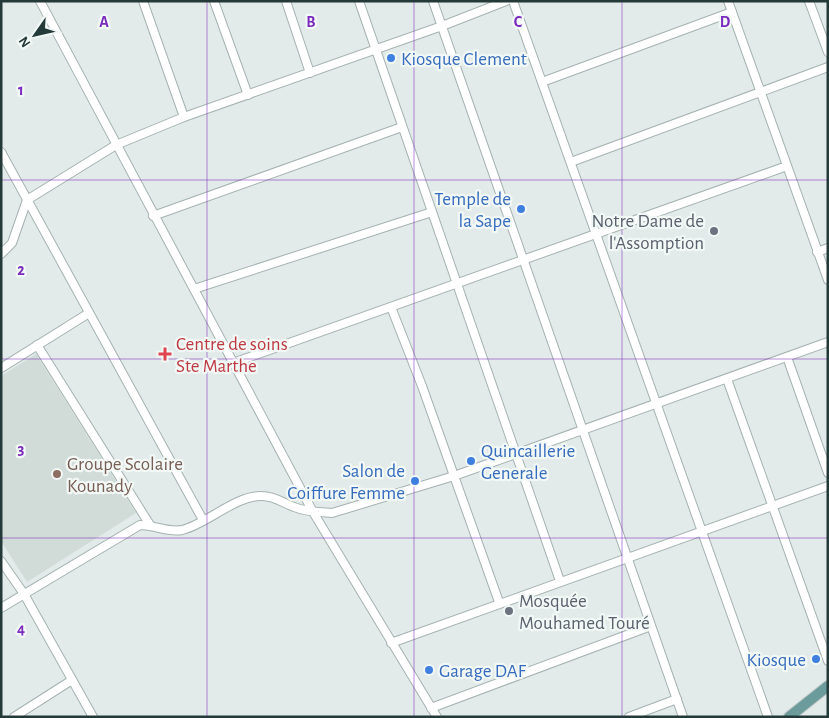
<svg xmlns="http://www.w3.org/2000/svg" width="829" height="718" viewBox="0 0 829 718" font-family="'Alegreya Sans',sans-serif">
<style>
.built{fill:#d1dbd8}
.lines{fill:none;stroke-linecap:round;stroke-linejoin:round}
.minor-casing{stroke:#a5b2b1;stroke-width:10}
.major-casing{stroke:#c2c8c8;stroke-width:12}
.minor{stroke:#fff;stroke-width:8}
.major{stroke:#6b9c9b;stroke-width:10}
.grid{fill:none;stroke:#7b2cbf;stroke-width:1;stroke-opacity:0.55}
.shop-dot{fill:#3f7fe0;stroke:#f2f8f6;stroke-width:2}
.worship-dot{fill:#6b7280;stroke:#f2f8f6;stroke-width:2}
.health-dot{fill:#e0444e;stroke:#f2f8f6;stroke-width:2}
.education-dot{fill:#8d6e63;stroke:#f2f8f6;stroke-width:2}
.labels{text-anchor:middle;stroke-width:4.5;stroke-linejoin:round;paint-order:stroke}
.shop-label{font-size:19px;fill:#366cbe;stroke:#f2f8f6;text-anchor:start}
.worship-label{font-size:19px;fill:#5b616d;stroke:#f2f8f6;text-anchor:end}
.health-label{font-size:19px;fill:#be3a42;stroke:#f2f8f6;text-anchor:start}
.education-label{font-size:19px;fill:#785e54;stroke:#f2f8f6;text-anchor:start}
.grid-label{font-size:16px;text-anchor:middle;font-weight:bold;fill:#7b2cbf;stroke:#f2f8f6;stroke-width:4.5;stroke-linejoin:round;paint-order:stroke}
</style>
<rect width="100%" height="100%" fill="#e2ebe9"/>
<path class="built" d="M36 354 136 513 27 582 1 541V376Z"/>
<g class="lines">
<defs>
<g id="minor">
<path d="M40 1 313 512 437 717"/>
<path d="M143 1 184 117"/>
<path d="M214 1 248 95"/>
<path d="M286 1 310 73"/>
<path d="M359 1 560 581"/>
<path d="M433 1 683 717"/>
<path d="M513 1 768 717"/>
<path d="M728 1 828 280"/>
<path d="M809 1 828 52"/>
<path d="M542 82 732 12"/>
<path d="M1 152 203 520"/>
<path d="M571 162 828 67"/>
<path d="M153 216 402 127"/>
<path d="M817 252 828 248"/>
<path d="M1 254 12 243 27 200 116 145 184 117 442 26 506 1"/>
<path d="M194 289 432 212"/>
<path d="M391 307 422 386 499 602"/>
<path d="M37 345 150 525"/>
<path d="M787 357 828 473"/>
<path d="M233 363 787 166"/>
<path d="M1 368 89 313"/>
<path d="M727 379 828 661"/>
<path d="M1 561 24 594 93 717"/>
<path d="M1 608 140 525C155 525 168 533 182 530 207 524 236 495 262 496 275 496 283 503 294 507 306 512 319 512 332 513L454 476 828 342"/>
<path d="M391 643 828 486"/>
<path d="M431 708 651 626"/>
<path d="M14 717 72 680"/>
<path d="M629 717 677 699"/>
</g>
<path id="major" d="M789 717 828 686"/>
</defs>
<use href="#minor" class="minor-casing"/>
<use href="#major" class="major-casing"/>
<use href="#minor" class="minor"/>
<use href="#major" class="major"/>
</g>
<path class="grid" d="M207 1V717M414 1V717M622 1V717M1 180H828M1 359H828M1 538H828"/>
<g class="shop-dot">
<circle cx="391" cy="58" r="5"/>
<circle cx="521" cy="209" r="5"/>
<circle cx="471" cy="461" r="5"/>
<circle cx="415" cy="481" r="5"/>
<circle cx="816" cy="659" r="5"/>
<circle cx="429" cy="670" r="5"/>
</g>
<g class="worship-dot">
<circle cx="714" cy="231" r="5"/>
<circle cx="509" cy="611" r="5"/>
</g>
<path class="health-dot" d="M162.5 346.5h5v5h5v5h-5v5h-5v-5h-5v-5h5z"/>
<circle class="education-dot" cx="57" cy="474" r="5"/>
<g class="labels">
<g class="shop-label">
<text x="401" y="65">Kiosque Clement</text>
<text x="511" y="205" text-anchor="end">Temple de<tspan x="511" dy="22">la Sape</tspan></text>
<text x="481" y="457">Quincaillerie<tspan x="481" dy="22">Generale</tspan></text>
<text x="405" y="477" text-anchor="end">Salon de<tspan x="405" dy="22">Coiffure Femme</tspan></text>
<text x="806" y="666" text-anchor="end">Kiosque</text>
<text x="439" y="677">Garage DAF</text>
</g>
<g class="worship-label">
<text x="704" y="227">Notre Dame de<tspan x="704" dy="22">l'Assomption</tspan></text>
<text x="519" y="607" text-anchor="start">Mosquée<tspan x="519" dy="22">Mouhamed Touré</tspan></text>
</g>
<g class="health-label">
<text x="176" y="350">Centre de soins<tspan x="176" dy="22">Ste Marthe</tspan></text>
</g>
<g class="education-label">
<text x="67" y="470">Groupe Scolaire<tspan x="67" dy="22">Kounady</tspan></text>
</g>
</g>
<g class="grid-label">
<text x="104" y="27">A</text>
<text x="311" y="27">B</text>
<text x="518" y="27">C</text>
<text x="725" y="27">D</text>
<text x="21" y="95">1</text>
<text x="21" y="275">2</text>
<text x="21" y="454">3</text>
<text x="21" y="634">4</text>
</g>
<rect width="829" height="718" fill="none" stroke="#243a39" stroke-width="5"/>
<g transform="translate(35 35) rotate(236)" stroke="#f2f8f6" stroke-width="4" paint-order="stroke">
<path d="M0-4L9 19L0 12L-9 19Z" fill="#243a39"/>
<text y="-8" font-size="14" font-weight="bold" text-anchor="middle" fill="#243a39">N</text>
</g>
</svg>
